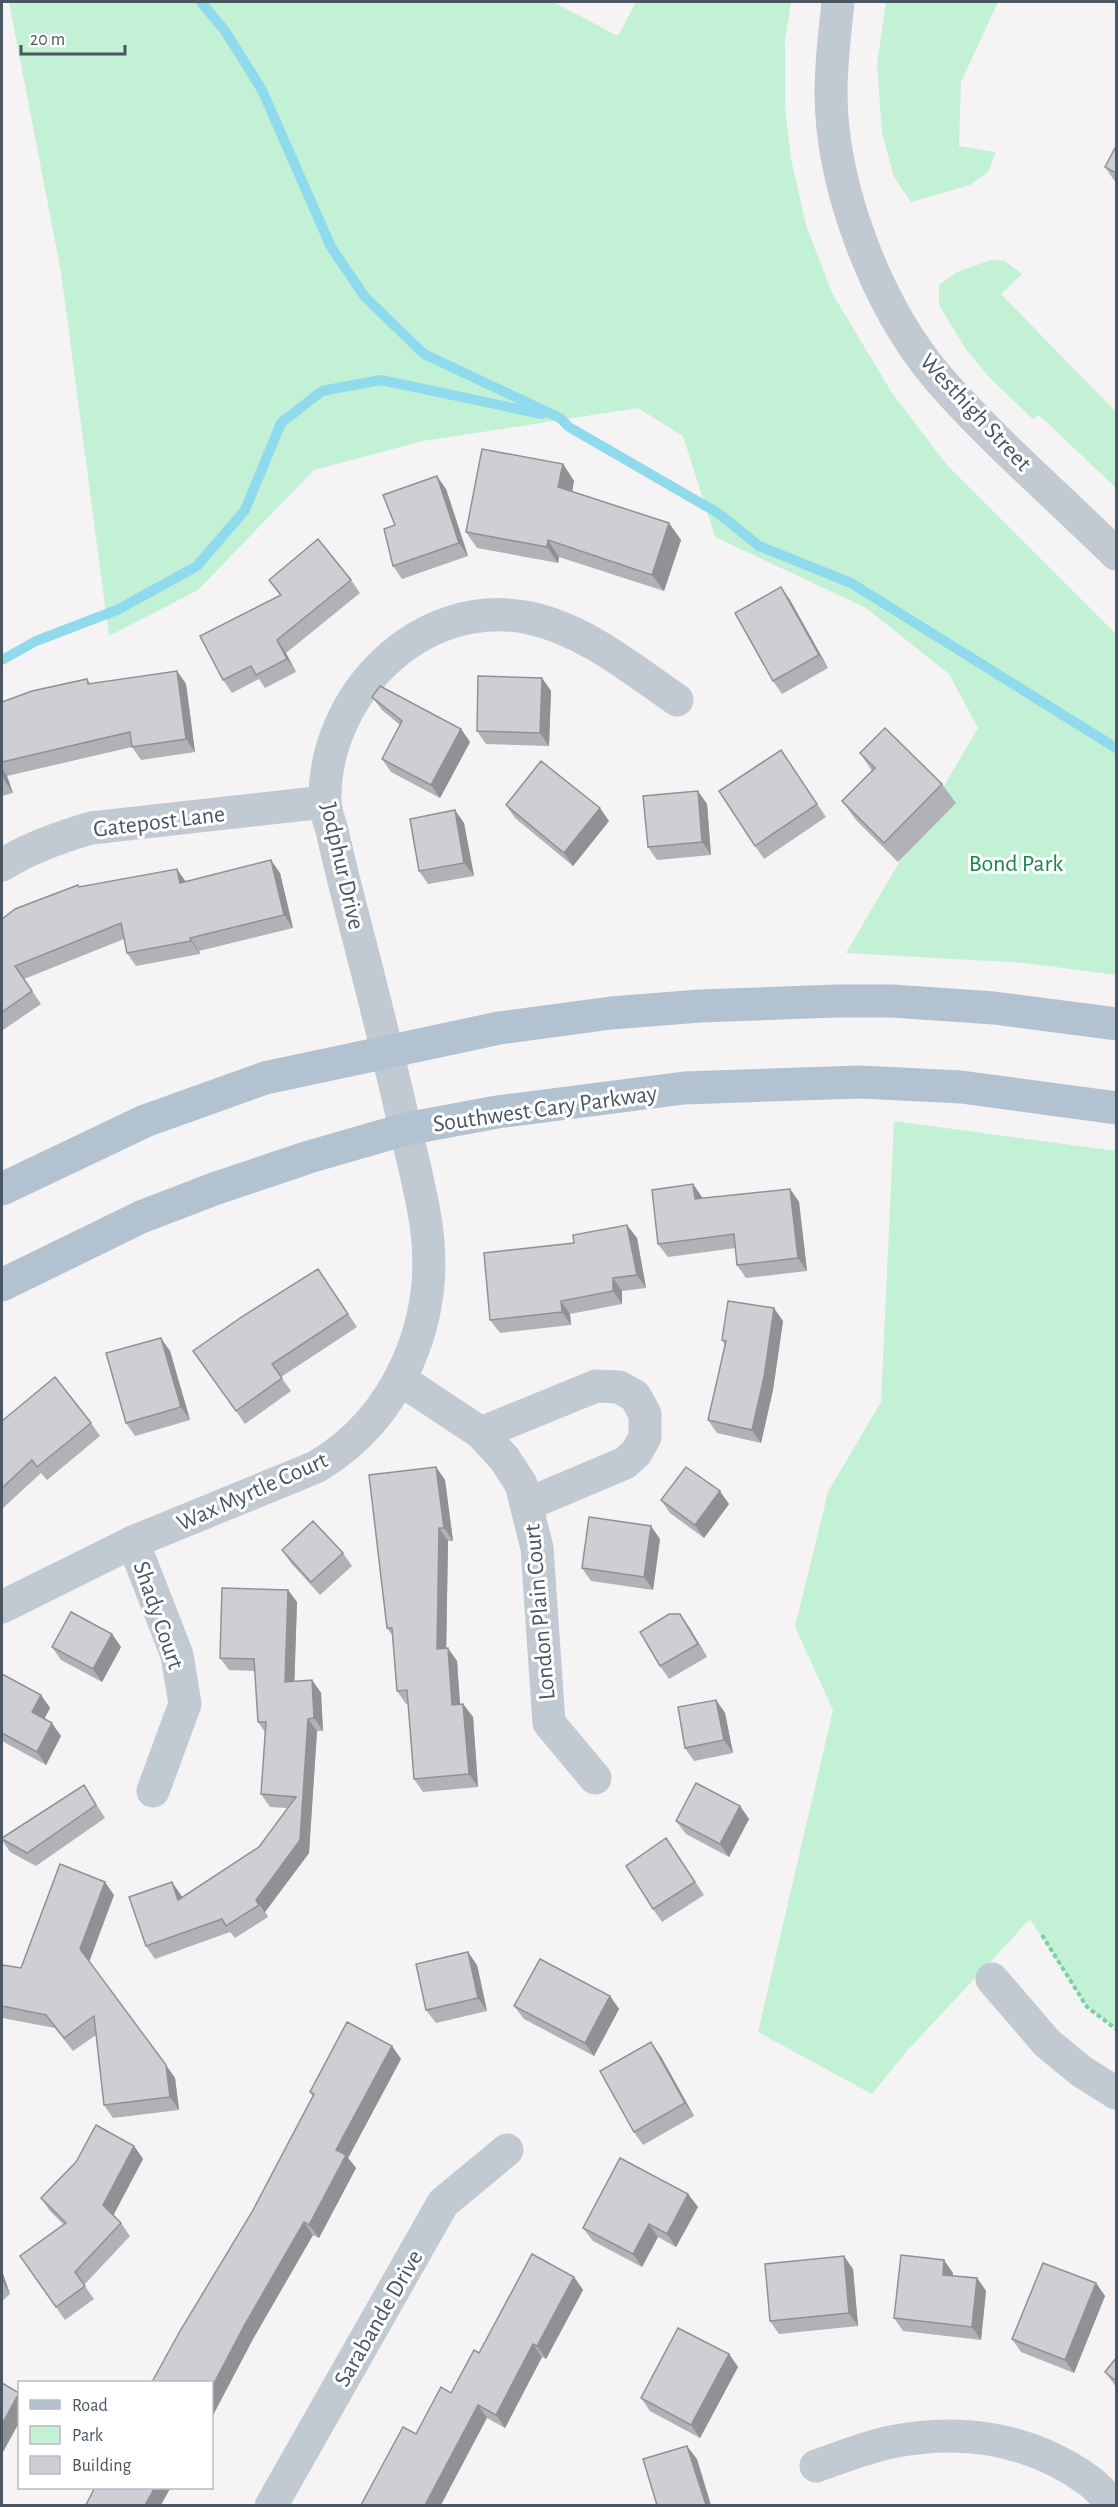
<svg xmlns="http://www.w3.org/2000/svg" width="1118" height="2507" viewBox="0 0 1118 2507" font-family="'Alegreya Sans',sans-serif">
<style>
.green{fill:#c3f1d5}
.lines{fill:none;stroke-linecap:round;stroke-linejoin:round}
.stream{stroke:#90daee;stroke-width:10}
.path{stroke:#7ad0a6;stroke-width:4;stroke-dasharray:4.5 3;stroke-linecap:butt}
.minor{stroke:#c1cad2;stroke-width:33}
.major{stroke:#b3c2d1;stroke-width:33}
.wall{fill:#b0b2b7}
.shaded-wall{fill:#909195}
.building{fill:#cdcfd5;stroke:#909195;stroke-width:1.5}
.labels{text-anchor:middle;stroke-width:6;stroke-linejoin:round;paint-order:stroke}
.street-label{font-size:24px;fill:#4a5661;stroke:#fff}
.park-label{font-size:24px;fill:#17864f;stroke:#fff}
</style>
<rect width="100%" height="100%" fill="#f5f3f3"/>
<g class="green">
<path d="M9 2H553L618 36 636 2H791L785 41V106L791 159 806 225 832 293 892 393 947 465 1116 634V975L1025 963 846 953 978 728 949 674 866 608 715 537 683 436 638 408 423 441 314 470 198 590 109 636 61 272Z"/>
<path d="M886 2H998L961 82 959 146 996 152 988 172 970 185 911 202 894 177 882 133 877 64Z"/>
<path d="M991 260 1005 261 1022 274 1001 294 1116 412V488L1039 415 1033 419 989 377 966 349 939 305V285L957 272Z"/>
<path d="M894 1121 1116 1151V2029L1087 2007 1030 1919 907 2051 872 2094 758 2032 833 1710 795 1627 828 1492 881 1402Z"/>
</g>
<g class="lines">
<g class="stream">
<path d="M201 2 225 31 262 90 331 247 365 297 424 354 560 418 569 427 718 513 759 546 851 583 1116 748"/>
<path d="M2 660 36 641 117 610 197 566 245 510 281 423 322 391 381 380 542 414"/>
</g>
<path class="path" d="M1042 1935 1087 2007 1116 2029"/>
<g class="minor">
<path d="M838 2C835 32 831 62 831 92 831 187 877 306 938 378 993 441 1057 496 1116 554"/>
<path d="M2 865C29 848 60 837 91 828L324 802"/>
<path d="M401 1380 481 1433 504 1458 521 1484 537 1548 549 1723 595 1778"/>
<path d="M481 1433 596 1386 619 1387 635 1396 645 1414V1437L636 1453 625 1463 528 1504"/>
<path d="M133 1542 177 1655 185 1704 153 1791"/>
<path d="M2 1607 133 1542 316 1467C400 1417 440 1319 426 1224 420 1184 409 1145 400 1106 384 1037 367 969 349 901 343 877 337 854 332 830 329 821 325 810 325 801 323 695 421 595 530 618 585 630 632 669 677 700"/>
<path d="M992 1979 1047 2043 1081 2071 1116 2093"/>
<path d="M816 2466C840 2458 866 2447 891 2442 961 2428 1029 2438 1088 2480 1098 2487 1106 2497 1115 2506"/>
<path d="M271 2506 443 2203 507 2150"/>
</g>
<g class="major">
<path d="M2 1189 145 1121 265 1078 499 1028 611 1013 700 1006 836 1001H892L994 1008 1116 1024"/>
<path d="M2 1285 141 1217 214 1189 309 1157 406 1129 497 1112 684 1088 860 1082 961 1087 1116 1108"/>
</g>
</g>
<g class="wall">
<path d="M1116 146V183L1105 167Z"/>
<path d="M563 464 574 481 572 491 669 523 681 540 664 591 559 557 558 563 477 548 466 532Z"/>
<path d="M446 489 468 556 402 579 393 566 395 525Z"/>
<path d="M269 580H351L360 593 286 653 296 672 265 688 259 679 232 693 223 680 280 595Z"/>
<path d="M781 587 790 600 828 668 782 694 773 681Z"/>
<path d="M177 671 186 684 195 752 141 760 132 747 7 776 13 793 2 796V702L87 679 91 684Z"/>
<path d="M542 678 551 691 549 746 486 744 477 731Z"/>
<path d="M372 697 461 729 470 742 440 798 391 772 382 759 400 725 382 710Z"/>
<path d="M781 750 826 817 764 859 755 846Z"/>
<path d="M860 753 942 784 956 803 898 862 856 820 842 801 872 771Z"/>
<path d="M707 804 711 855 657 860 648 847Z"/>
<path d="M506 805 609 821 573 866 515 818Z"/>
<path d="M464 823 474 876 428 884 419 871Z"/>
<path d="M280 873 293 928 199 951 200 954 136 966 127 953 124 939 24 979 41 1004 3 1030 2 1029V919L79 887 186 881Z"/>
<path d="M693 1184 702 1198 790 1189 799 1202 807 1271 746 1278 737 1265 736 1248 668 1257 658 1244Z"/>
<path d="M637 1238 646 1288 622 1291V1304L570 1314 571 1325 500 1333 490 1320Z"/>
<path d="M318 1269 357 1327 281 1377 291 1391 245 1424 193 1351Z"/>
<path d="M783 1321 773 1390 761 1443 717 1433 708 1420 725 1345 722 1340Z"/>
<path d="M170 1351 190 1420 135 1436 126 1423Z"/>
<path d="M2 1421 91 1423 100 1436 47 1480 41 1473 2 1509Z"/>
<path d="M436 1467 445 1480 453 1541H448L446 1649 457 1661 460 1704H463L473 1717 478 1787 423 1792 414 1779 408 1704H406L397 1691 392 1635 387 1628Z"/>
<path d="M661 1500 729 1504 704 1538 670 1513Z"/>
<path d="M660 1539 653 1590 591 1581 582 1568Z"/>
<path d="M282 1550 343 1553 352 1566 320 1595 291 1563Z"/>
<path d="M288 1590 297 1602 294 1682 312 1680 321 1693 323 1731H317L309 1853 265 1912 268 1917 235 1938 230 1932 155 1959 146 1946 181 1895 182 1898 259 1847 287 1808 270 1807 261 1794 265 1732 258 1722 255 1671 229 1670 220 1658Z"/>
<path d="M689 1627 707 1657 669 1679 660 1666Z"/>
<path d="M112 1634 121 1647 102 1682 61 1660 52 1647Z"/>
<path d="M2 1674 41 1695 50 1708 44 1719 61 1736 46 1765 2 1741Z"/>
<path d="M716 1700 725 1713 733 1753 694 1761 685 1748Z"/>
<path d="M84 1785 105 1818 36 1866 10 1852 2 1840V1838Z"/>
<path d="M740 1806 749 1819 729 1857 686 1834 676 1821Z"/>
<path d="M666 1838 704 1895 662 1922 653 1909Z"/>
<path d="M114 1895 89 1962 175 2078 179 2110 113 2118 104 2105 96 2035 73 2051 55 2028 2 2018V1965L21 1968Z"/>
<path d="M477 1965 487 2011 436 2023 426 2010Z"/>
<path d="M610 1996 619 2009 594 2056 524 2019 514 2006Z"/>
<path d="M392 2046 401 2059 348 2158 356 2168 319 2238 313 2235 253 2339 212 2417V2382L252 2212 313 2097 310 2092Z"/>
<path d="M660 2055 694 2116 643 2145 634 2132Z"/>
<path d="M134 2146 143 2159 113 2215 121 2223 130 2236 84 2285 94 2299 65 2320 20 2256 63 2224 50 2211 41 2198Z"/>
<path d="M688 2194 698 2207 676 2247 658 2237 642 2267 593 2241 583 2228Z"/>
<path d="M853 2269 858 2326 779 2334 770 2321Z"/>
<path d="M2 2271 10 2294 2 2301Z"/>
<path d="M953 2273V2276L977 2278 986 2291 981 2340 903 2331 894 2318Z"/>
<path d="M574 2277 583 2290 546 2359 542 2357 505 2428 487 2418 416 2434 451 2393 479 2353Z"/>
<path d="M1096 2283 1105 2296 1074 2373 1021 2352 1012 2339Z"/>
<path d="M729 2354 738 2367 700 2438 650 2411 641 2398Z"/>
<path d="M1116 2358V2387L1105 2372Z"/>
</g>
<g class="shaded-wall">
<path d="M563 464 574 481 570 503 558 487Z"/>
<path d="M437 476 446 489 468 556 459 543Z"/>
<path d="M669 523 681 540 664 591 652 575Z"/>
<path d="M548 540 559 557 558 563 547 547Z"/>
<path d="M781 587 790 600 828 668 819 655Z"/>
<path d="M277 640 286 653 296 672 287 659Z"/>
<path d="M177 671 186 684 195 752 186 739Z"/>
<path d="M542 678 551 691 549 746 540 733Z"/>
<path d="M461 729 470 742 440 798 431 785Z"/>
<path d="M2 768 7 776 13 793 4 780 2 773Z"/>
<path d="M698 791 707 804 711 855 702 842Z"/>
<path d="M600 808 609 821 573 866 564 853Z"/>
<path d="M455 810 464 823 474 876 464 863Z"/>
<path d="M271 860 280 873 293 928 284 915Z"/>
<path d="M177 869 186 882 180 883Z"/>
<path d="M190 938 199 951 200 954 191 941Z"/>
<path d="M693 1184 702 1197 704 1212 695 1199Z"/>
<path d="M790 1189 799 1202 807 1271 798 1258Z"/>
<path d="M627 1225 637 1238 646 1288 637 1275Z"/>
<path d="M613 1278 622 1291V1304L613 1291Z"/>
<path d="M561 1301 570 1314 571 1325 562 1312Z"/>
<path d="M774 1308 783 1321 773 1390 761 1443 752 1430Z"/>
<path d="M161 1338 170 1351 190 1420 181 1407Z"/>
<path d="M436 1467 445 1480 453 1541 444 1528Z"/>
<path d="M720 1491 729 1504 704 1538 695 1525Z"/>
<path d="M651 1526 660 1539 653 1590 644 1577Z"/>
<path d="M439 1528 448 1541 446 1662 437 1649Z"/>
<path d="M288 1590 297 1602 294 1695 285 1682Z"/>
<path d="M680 1614 689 1627 707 1657 698 1644Z"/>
<path d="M112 1634 121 1647 102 1682 93 1669Z"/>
<path d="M448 1648 457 1661 461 1718 452 1705Z"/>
<path d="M312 1680 321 1693 323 1731 314 1718Z"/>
<path d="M41 1695 50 1708 41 1725 32 1712Z"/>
<path d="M716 1700 725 1713 733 1753 724 1740Z"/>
<path d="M463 1704 473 1717 478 1787 469 1774Z"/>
<path d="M308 1719 317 1731 309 1853 265 1912 268 1917 256 1900 300 1840Z"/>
<path d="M52 1723 61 1736 46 1765 37 1752Z"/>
<path d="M740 1806 749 1819 729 1857 720 1844Z"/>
<path d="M105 1882 114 1895 89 1962 80 1949Z"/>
<path d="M172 1882 181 1895 187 1913 178 1900Z"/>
<path d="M468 1952 477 1965 487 2011 478 1998Z"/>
<path d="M610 1996 619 2009 594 2056 585 2043Z"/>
<path d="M651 2042 660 2055 694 2116 685 2103Z"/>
<path d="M392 2046 401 2059 348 2158 356 2168 319 2238 309 2225 336 2150Z"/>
<path d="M166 2065 175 2078 179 2110 170 2097Z"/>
<path d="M134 2146 143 2159 112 2218 103 2205Z"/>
<path d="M688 2194 698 2207 676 2247 667 2234Z"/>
<path d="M304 2222 313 2235 253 2339 212 2417V2387L244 2326Z"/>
<path d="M649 2224 658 2237 642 2267 633 2254Z"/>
<path d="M844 2256 853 2269 858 2326 849 2313Z"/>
<path d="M944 2260 953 2273 952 2288 943 2275Z"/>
<path d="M2 2271 10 2294 2 2281Z"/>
<path d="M574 2277 583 2290 546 2359 537 2346Z"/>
<path d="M977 2278 986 2291 981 2340 972 2327Z"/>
<path d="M1096 2283 1105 2296 1074 2373 1065 2360Z"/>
<path d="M533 2344 542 2357 505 2428 496 2415Z"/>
<path d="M729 2354 738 2367 700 2438 691 2425Z"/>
<path d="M19 2393 20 2421 2 2454V2424Z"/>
<path d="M478 2405 487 2418 441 2505H425Z"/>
<path d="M687 2446 697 2459 711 2505H706Z"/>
<path d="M155 2487H171L161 2505H145Z"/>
</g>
<g class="building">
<path d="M1116 146V173L1105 167Z"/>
<path d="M482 449 563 464 558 487 669 523 652 575 548 540 547 547 466 532Z"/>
<path d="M437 476 459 543 393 566 384 529 395 525 383 495Z"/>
<path d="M318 539 351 580 277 640 287 659 256 675 251 666 223 680 200 636 281 595 269 580Z"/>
<path d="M781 587 819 655 773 681 735 613Z"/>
<path d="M177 671 186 739 132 747 130 732 2 762V702L32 691 87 679 88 684Z"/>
<path d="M478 676 542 678 540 733 477 731Z"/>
<path d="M380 686 461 729 431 785 382 759 402 721 372 697Z"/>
<path d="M885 728 942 784 884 843 842 801 875 768 860 753Z"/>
<path d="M781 750 817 804 755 846 719 791Z"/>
<path d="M541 761 600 808 564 853 506 805Z"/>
<path d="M698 791 702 842 648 847 643 796Z"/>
<path d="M455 810 464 863 419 871 410 819Z"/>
<path d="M271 860 284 915 190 938 191 941 127 953 121 923 15 966 32 991 2 1012V919L15 909 78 885 79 887 177 869 180 883Z"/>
<path d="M693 1184 695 1199 790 1189 798 1258 737 1265 734 1234 658 1244 652 1190Z"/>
<path d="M627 1225 637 1275 613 1278V1291L561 1301 562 1312 490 1320 484 1253 574 1243 573 1235Z"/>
<path d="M318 1269 348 1314 272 1364 282 1378 236 1411 193 1351 240 1318Z"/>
<path d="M728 1301 774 1308 764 1377 752 1430 708 1420 726 1341 722 1340Z"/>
<path d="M161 1338 181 1407 126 1423 106 1353Z"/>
<path d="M55 1377 91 1423 37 1467 32 1460 2 1488V1421Z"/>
<path d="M436 1467 444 1528H439L437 1649 448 1648 452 1705 463 1704 469 1774 414 1779 407 1690 397 1691 392 1628H387L369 1475Z"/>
<path d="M686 1467 720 1491 695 1525 661 1500Z"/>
<path d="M589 1517 651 1526 644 1577 582 1568Z"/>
<path d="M313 1521 343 1553 311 1582 282 1550Z"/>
<path d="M222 1588 288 1590 285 1682 312 1680 314 1718 308 1719 300 1840 256 1900 259 1905 226 1926 222 1919 146 1946 129 1897 172 1882 178 1900 259 1847 296 1797 261 1794 266 1722H258L254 1659 220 1658Z"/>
<path d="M71 1612 112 1634 93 1669 52 1647Z"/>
<path d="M669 1614H680L698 1644 660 1666 640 1632Z"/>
<path d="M2 1674 41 1695 32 1712 52 1723 37 1752 2 1733Z"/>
<path d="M716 1700 724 1740 685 1748 678 1707Z"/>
<path d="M696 1783 740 1806 720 1844 676 1821Z"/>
<path d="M84 1785 96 1805 27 1853 2 1839V1838Z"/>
<path d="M666 1838 695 1882 653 1909 626 1866Z"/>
<path d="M60 1864 105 1882 80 1949 166 2065 170 2097 104 2105 94 2016 64 2038 46 2015 2 2006V1965L21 1968Z"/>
<path d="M468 1952 478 1998 426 2010 416 1964Z"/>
<path d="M540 1959 610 1996 585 2043 514 2006Z"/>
<path d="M347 2022 392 2046 336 2150 346 2155 309 2225 304 2222 244 2326 212 2387V2382H152L180 2331 252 2212 314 2094 310 2092Z"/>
<path d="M651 2042 685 2103 634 2132 600 2071Z"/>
<path d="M96 2125 134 2146 103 2205 121 2223 75 2272 85 2286 56 2307 20 2256 66 2223 41 2198 76 2162Z"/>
<path d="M620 2158 688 2194 667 2234 649 2224 633 2254 583 2228Z"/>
<path d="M532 2254 574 2277 537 2346 533 2344 496 2415 478 2405 425 2505H361L403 2427 416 2434 441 2387 451 2393 474 2350 479 2353Z"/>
<path d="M901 2255 944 2260 943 2275 977 2278 972 2327 894 2318Z"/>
<path d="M844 2256 849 2313 770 2321 765 2264Z"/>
<path d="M1043 2263 1096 2283 1065 2360 1012 2339Z"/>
<path d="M678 2328 729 2354 691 2425 641 2398Z"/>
<path d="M1116 2358V2381L1105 2372Z"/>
<path d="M2 2383 19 2393 2 2424Z"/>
<path d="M687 2446 706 2505H657L643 2459Z"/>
<path d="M95 2487H155L145 2505H86Z"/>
</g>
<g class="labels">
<g class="street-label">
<text transform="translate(976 412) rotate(47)" y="8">Westhigh Street</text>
<text transform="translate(159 821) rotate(-7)" y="8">Gatepost Lane</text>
<text transform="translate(343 866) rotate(77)" y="8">Jodphur Drive</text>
<text transform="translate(545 1108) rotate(-8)" y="8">Southwest Cary Parkway</text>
<text transform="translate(252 1491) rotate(-24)" y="8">Wax Myrtle Court</text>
<text transform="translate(539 1612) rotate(-95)" y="8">London Plain Court</text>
<text transform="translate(159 1615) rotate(71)" y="8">Shady Court</text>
<text transform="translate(378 2318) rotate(-60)" y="8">Sarabande Drive</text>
</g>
<g class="park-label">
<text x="1016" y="871">Bond Park</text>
</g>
</g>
<rect width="1118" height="2507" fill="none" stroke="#4a5661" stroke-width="6"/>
<rect x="18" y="2381" width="195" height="108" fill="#ffffff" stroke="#b7bbc0" stroke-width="1.5"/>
<rect x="30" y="2400" width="30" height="9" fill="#b3c2d1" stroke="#b7bbc0" stroke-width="1.5"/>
<text x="72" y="2411" font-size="18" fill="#4a5661">Road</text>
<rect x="30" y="2426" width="30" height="18" fill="#c3f1d5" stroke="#b7bbc0" stroke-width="1.5"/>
<text x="72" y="2441" font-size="18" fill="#4a5661">Park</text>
<rect x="30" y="2456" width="30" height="18" fill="#cdcfd5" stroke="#b7bbc0" stroke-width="1.5"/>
<text x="72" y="2471" font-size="18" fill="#4a5661">Building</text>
<path d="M21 45v9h104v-9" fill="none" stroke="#4a5661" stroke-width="3"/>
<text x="30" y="45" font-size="18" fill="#4a5661" stroke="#ffffff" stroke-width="4.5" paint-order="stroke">20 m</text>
</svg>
